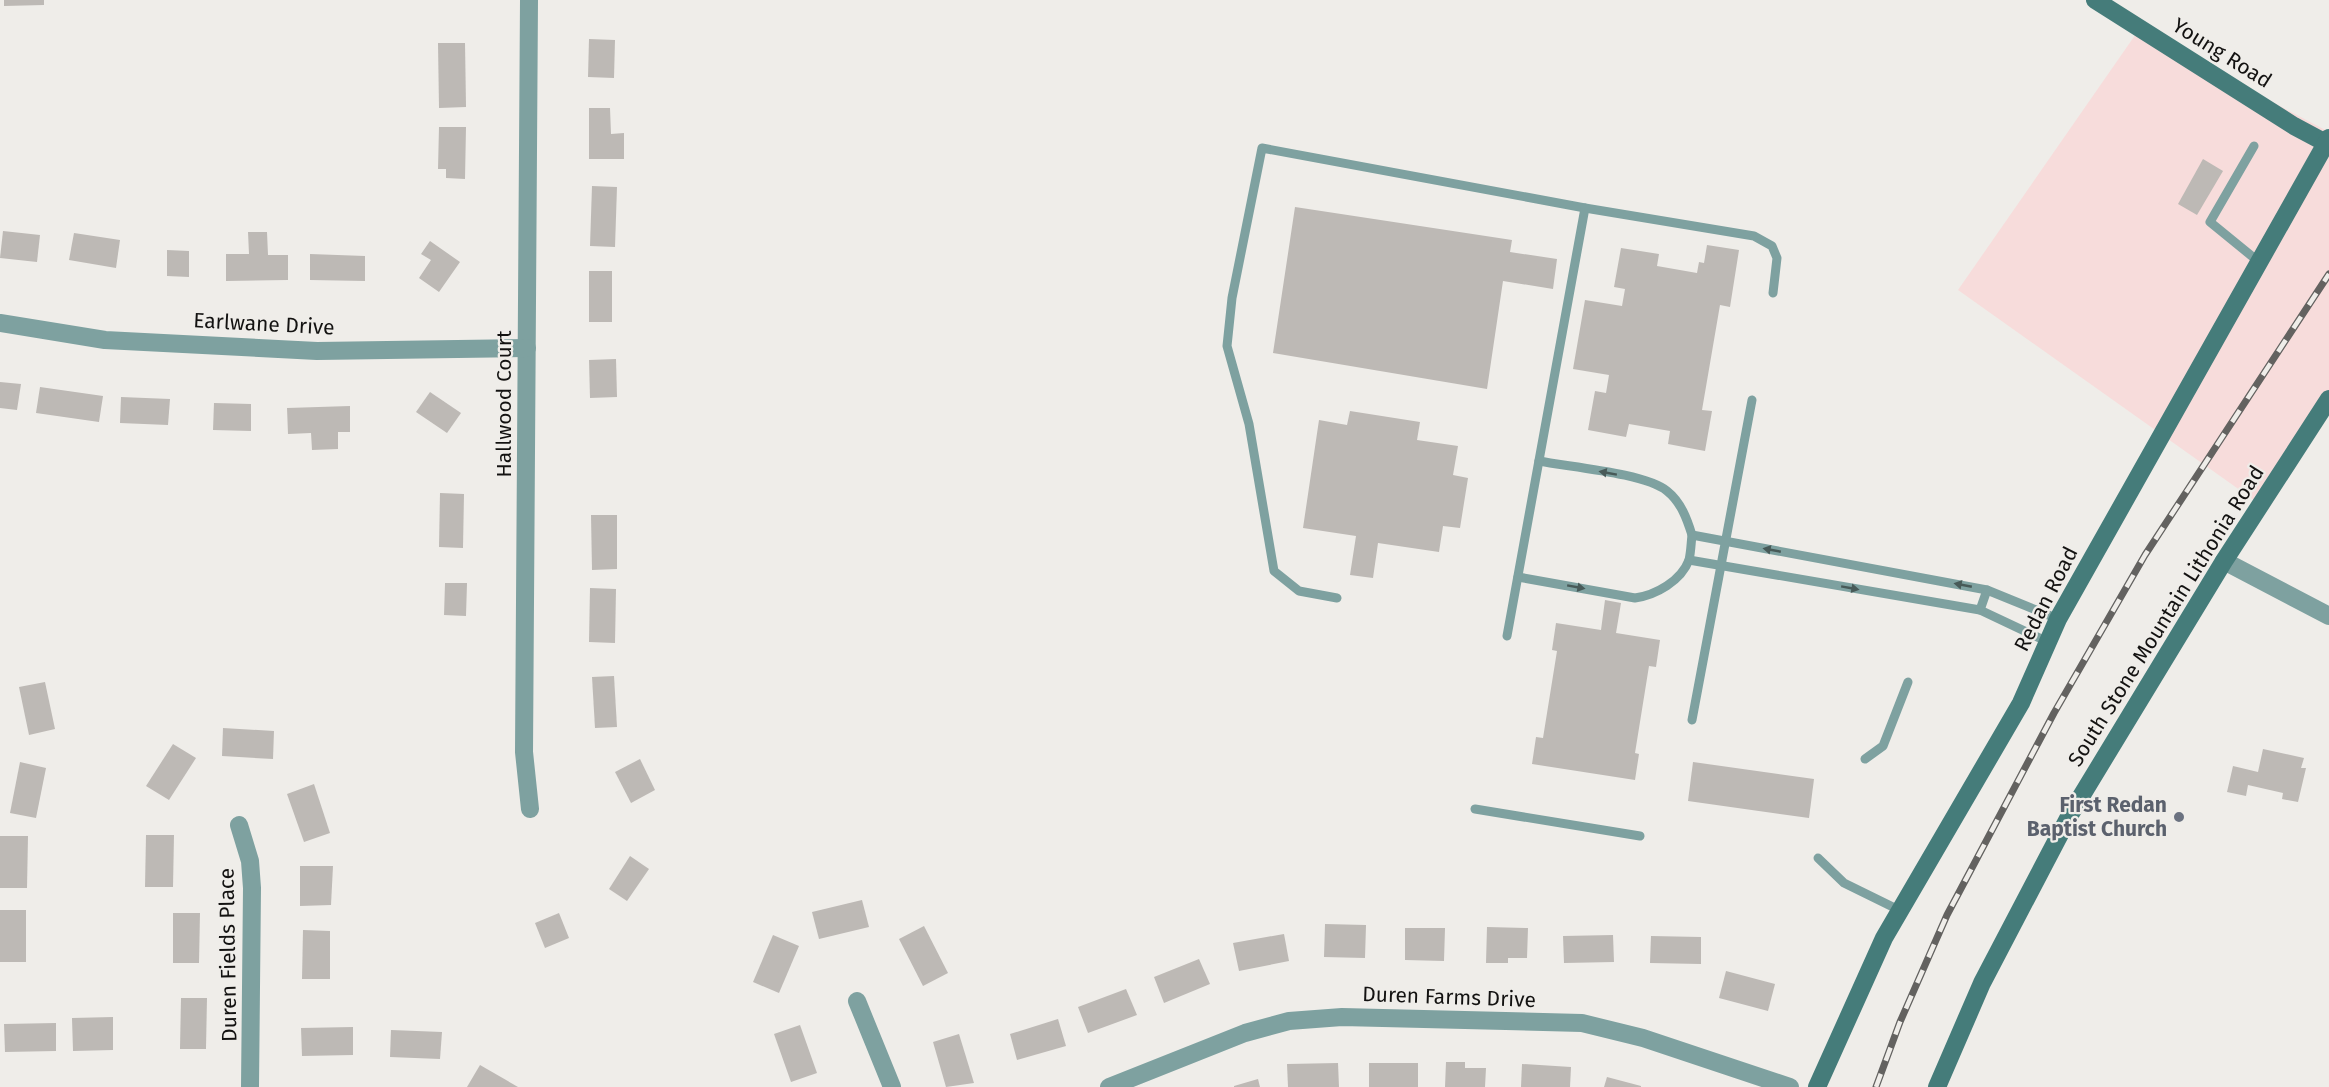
<svg xmlns="http://www.w3.org/2000/svg" width="2329" height="1087" viewBox="0 0 2329 1087" font-family="'Fira Sans',sans-serif">
<style>
.commercial{fill:#f7dcdb}
.building{fill:#bdb9b5}
.lines{fill:none;stroke-linecap:round;stroke-linejoin:round}
.lane{stroke:#7ea1a0;stroke-width:9}
.street{stroke:#7ea1a0;stroke-width:18}
.secondary{stroke:#457c7a;stroke-width:18}
.rail-casing{stroke:#636260;stroke-width:7}
.rail{stroke:#efede9;stroke-width:4.5;stroke-dasharray:14;stroke-linecap:butt}
.oneway{fill:#485a58}
.worship-dot{fill:#6b7280;stroke:#efede9;stroke-width:2}
.labels{text-anchor:middle;stroke-width:4.5;stroke-linejoin:round;paint-order:stroke}
.street-label{font-size:21px;fill:#131211;stroke:#efede9}
.worship-label{font-size:21px;font-weight:bold;fill:#5b616d;stroke:#efede9;text-anchor:end}
</style>
<rect width="100%" height="100%" fill="#efede9"/>
<path class="commercial" d="M2138 31 2329 132V409L2268 510 1958 290Z"/>
<g class="building">
<path d="M4 0H44V5L4 6Z"/>
<path d="M589 39 615 40 614 78 588 77Z"/>
<path d="M438 43H465L466 107 439 108Z"/>
<path d="M589 108H610L611 134 624 133V159H589Z"/>
<path d="M439 127H466L465 179 446 178V169H438Z"/>
<path d="M2203 159 2223 171 2197 215 2178 204Z"/>
<path d="M592 186 617 187 615 247 590 246Z"/>
<path d="M1295 207 1512 240 1510 252 1557 259 1553 289 1503 281 1487 389 1273 353Z"/>
<path d="M3 231 40 235 37 262 0 258Z"/>
<path d="M248 232H267L268 255H288V280L226 281V254H249Z"/>
<path d="M74 233 120 240 116 268 69 260Z"/>
<path d="M430 241 460 262 439 292 419 278 431 260 421 254Z"/>
<path d="M1707 245 1739 250 1730 307 1720 305 1702 410 1712 411 1705 451 1668 444 1670 431 1629 424 1626 437 1588 430 1595 391 1606 393 1609 375 1573 369 1585 300 1622 306 1625 289 1614 287 1621 248 1659 254 1657 266 1697 273 1699 262 1704 263Z"/>
<path d="M167 250 189 251V277L167 276Z"/>
<path d="M310 254 365 256V281L310 280Z"/>
<rect x="589" y="271" width="23" height="51"/>
<path d="M616 359 617 397 590 398 589 360Z"/>
<path d="M0 382 21 384 17 410 0 408Z"/>
<path d="M40 387 103 396 99 422 36 413Z"/>
<path d="M430 392 461 413 447 433 416 412Z"/>
<path d="M121 397 170 399 168 425 120 423Z"/>
<path d="M214 403 251 404V431L213 430Z"/>
<path d="M350 406V432H338V449L312 450 311 433 288 434 287 408Z"/>
<path d="M1350 411 1420 422 1417 440 1458 446 1453 475 1468 478 1460 528 1443 526 1439 552 1378 543 1373 578 1350 575 1356 536 1303 528 1319 420 1347 425Z"/>
<path d="M440 493 464 494 463 548 439 547Z"/>
<path d="M591 515H617V569L592 570Z"/>
<path d="M445 583H467L466 616 444 615Z"/>
<path d="M590 588 616 589 615 643 589 642Z"/>
<path d="M1605 600 1621 603 1616 633 1660 640 1656 667 1649 666 1635 753 1639 754 1635 780 1532 764 1536 737 1543 738 1557 651 1552 650 1556 623 1601 630Z"/>
<path d="M614 676 617 727 595 728 592 677Z"/>
<path d="M45 682 55 729 29 735 19 687Z"/>
<path d="M223 728 274 731 273 759 222 756Z"/>
<path d="M173 744 196 758 169 800 146 786Z"/>
<path d="M2263 749 2304 758 2301 768H2306L2298 802 2282 799 2283 793 2248 785 2246 796 2227 792 2233 766 2258 772Z"/>
<path d="M640 759 655 790 631 803 615 772Z"/>
<path d="M20 762 46 768 36 818 10 813Z"/>
<path d="M1693 762 1814 779 1809 818 1688 801Z"/>
<path d="M314 784 330 833 304 842 287 794Z"/>
<path d="M146 835H174L173 887H145Z"/>
<path d="M0 836H28L27 888H0Z"/>
<path d="M630 856 649 869 627 901 609 889Z"/>
<path d="M300 866H333L331 905 300 906Z"/>
<path d="M862 900 869 927 819 939 812 912Z"/>
<rect x="0" y="910" width="26" height="52"/>
<path d="M173 913H200L199 963H173Z"/>
<path d="M559 913 569 938 545 948 535 923Z"/>
<path d="M1325 924 1366 925 1365 958 1324 957Z"/>
<path d="M924 926 948 973 923 986 899 939Z"/>
<path d="M1487 927 1528 928 1527 958H1508V963H1486Z"/>
<path d="M1405 928H1445L1444 961 1405 960Z"/>
<path d="M303 930 330 931V979H302Z"/>
<path d="M1284 934 1289 961 1239 971 1233 943Z"/>
<path d="M773 935 799 946 779 993 753 982Z"/>
<path d="M1613 935 1614 962 1564 963 1563 936Z"/>
<path d="M1651 936 1701 937V964L1650 963Z"/>
<path d="M1199 959 1210 984 1164 1003 1154 977Z"/>
<path d="M1726 971 1775 984 1768 1011 1719 998Z"/>
<path d="M1126 989 1137 1015 1088 1033 1078 1007Z"/>
<path d="M181 998H207L206 1049H180Z"/>
<path d="M113 1017V1050L73 1051 72 1018Z"/>
<path d="M1058 1019 1066 1046 1017 1060 1010 1034Z"/>
<path d="M56 1023V1051L5 1052 4 1024Z"/>
<path d="M800 1025 817 1073 791 1082 774 1034Z"/>
<path d="M353 1027V1055L302 1056 301 1028Z"/>
<path d="M391 1030 442 1032 440 1059 390 1057Z"/>
<path d="M959 1034 974 1083 946 1087 933 1042Z"/>
<path d="M1446 1062H1465V1068H1486L1485 1087H1445Z"/>
<path d="M1338 1063 1339 1087H1288L1287 1064Z"/>
<rect x="1369" y="1063" width="49" height="24"/>
<path d="M1522 1064 1571 1067 1570 1087H1521Z"/>
<path d="M480 1065 518 1087H467Z"/>
<path d="M1607 1077 1641 1086V1087H1604Z"/>
<path d="M1258 1079 1260 1087H1234V1086Z"/>
</g>
<g class="lines">
<g class="lane">
<path d="M2254 146 2210 222 2259 262"/>
<path d="M1539 461C1569 467 1645 473 1667 491 1681 502 1687 519 1692 535L1987 590 2058 619"/>
<path d="M1689 560 1980 610 2048 642"/>
<path d="M1518 577 1635 598C1656 595 1681 581 1689 560 1691 552 1691 543 1692 535"/>
<path d="M1337 598 1299 591 1274 571 1249 424 1227 346 1232 298 1262 148 1585 208"/>
<path d="M1980 610 1987 590"/>
<path d="M1507 636 1585 208 1754 236 1772 246 1777 258 1773 293"/>
<path d="M1692 720 1752 400"/>
<path d="M1865 759 1883 746 1908 682"/>
<path d="M1475 809 1640 836"/>
<path d="M1818 858 1844 883 1899 910"/>
</g>
<g class="street">
<path d="M529 0 524 752 530 809"/>
<path d="M0 323 105 340 317 351 527 348"/>
<path d="M2224 561 2329 616"/>
<path d="M239 825 250 861 252 888 250 1087"/>
<path d="M857 1001 892 1087"/>
<path d="M1109 1087 1245 1033 1289 1021 1342 1017 1582 1023 1643 1038 1790 1087"/>
</g>
<g class="secondary">
<path d="M2095 0 2294 126 2326 143"/>
<path d="M1817 1087 1884 938 2021 703 2058 619 2329 138"/>
<path d="M1937 1087 1982 983 2071 813 2224 561 2329 399"/>
</g>
<defs>
<path id="rail" d="M1876 1087 1900 1022 1947 915 2054 713 2145 555 2329 274"/>
</defs>
<use href="#rail" class="rail-casing"/>
<use href="#rail" class="rail"/>
</g>
<defs><path id="oneway-solid" d="M-6-.8H1V-3.2L6.5 0L1 3.2V.8H-6Z" transform="scale(1.5)"/></defs>
<g class="oneway">
<use href="#oneway-solid" transform="translate(1608 473) rotate(-170)"/>
<use href="#oneway-solid" transform="translate(1772 550) rotate(-169)"/>
<use href="#oneway-solid" transform="translate(1963 585) rotate(-169)"/>
<use href="#oneway-solid" transform="translate(1576 587) rotate(10)"/>
<use href="#oneway-solid" transform="translate(1850 588) rotate(10)"/>
</g>
<circle class="worship-dot" cx="2179" cy="817" r="6"/>
<g class="labels">
<g class="street-label">
<text transform="translate(2222 53) rotate(32)" y="7">Young Road</text>
<text transform="translate(264 324) rotate(3)" y="7">Earlwane Drive</text>
<text transform="translate(504 404) rotate(-90)" y="7">Hallwood Court</text>
<text transform="translate(2046 599) rotate(-63)" y="7">Redan Road</text>
<text transform="translate(2166 616) rotate(-58)" y="7">South Stone Mountain Lithonia Road</text>
<text transform="translate(228 955) rotate(-91)" y="7">Duren Fields Place</text>
<text transform="translate(1449 997) rotate(2)" y="7">Duren Farms Drive</text>
</g>
<g class="worship-label">
<text x="2167" y="812">First Redan<tspan x="2167" dy="24">Baptist Church</tspan></text>
</g>
</g>
</svg>
